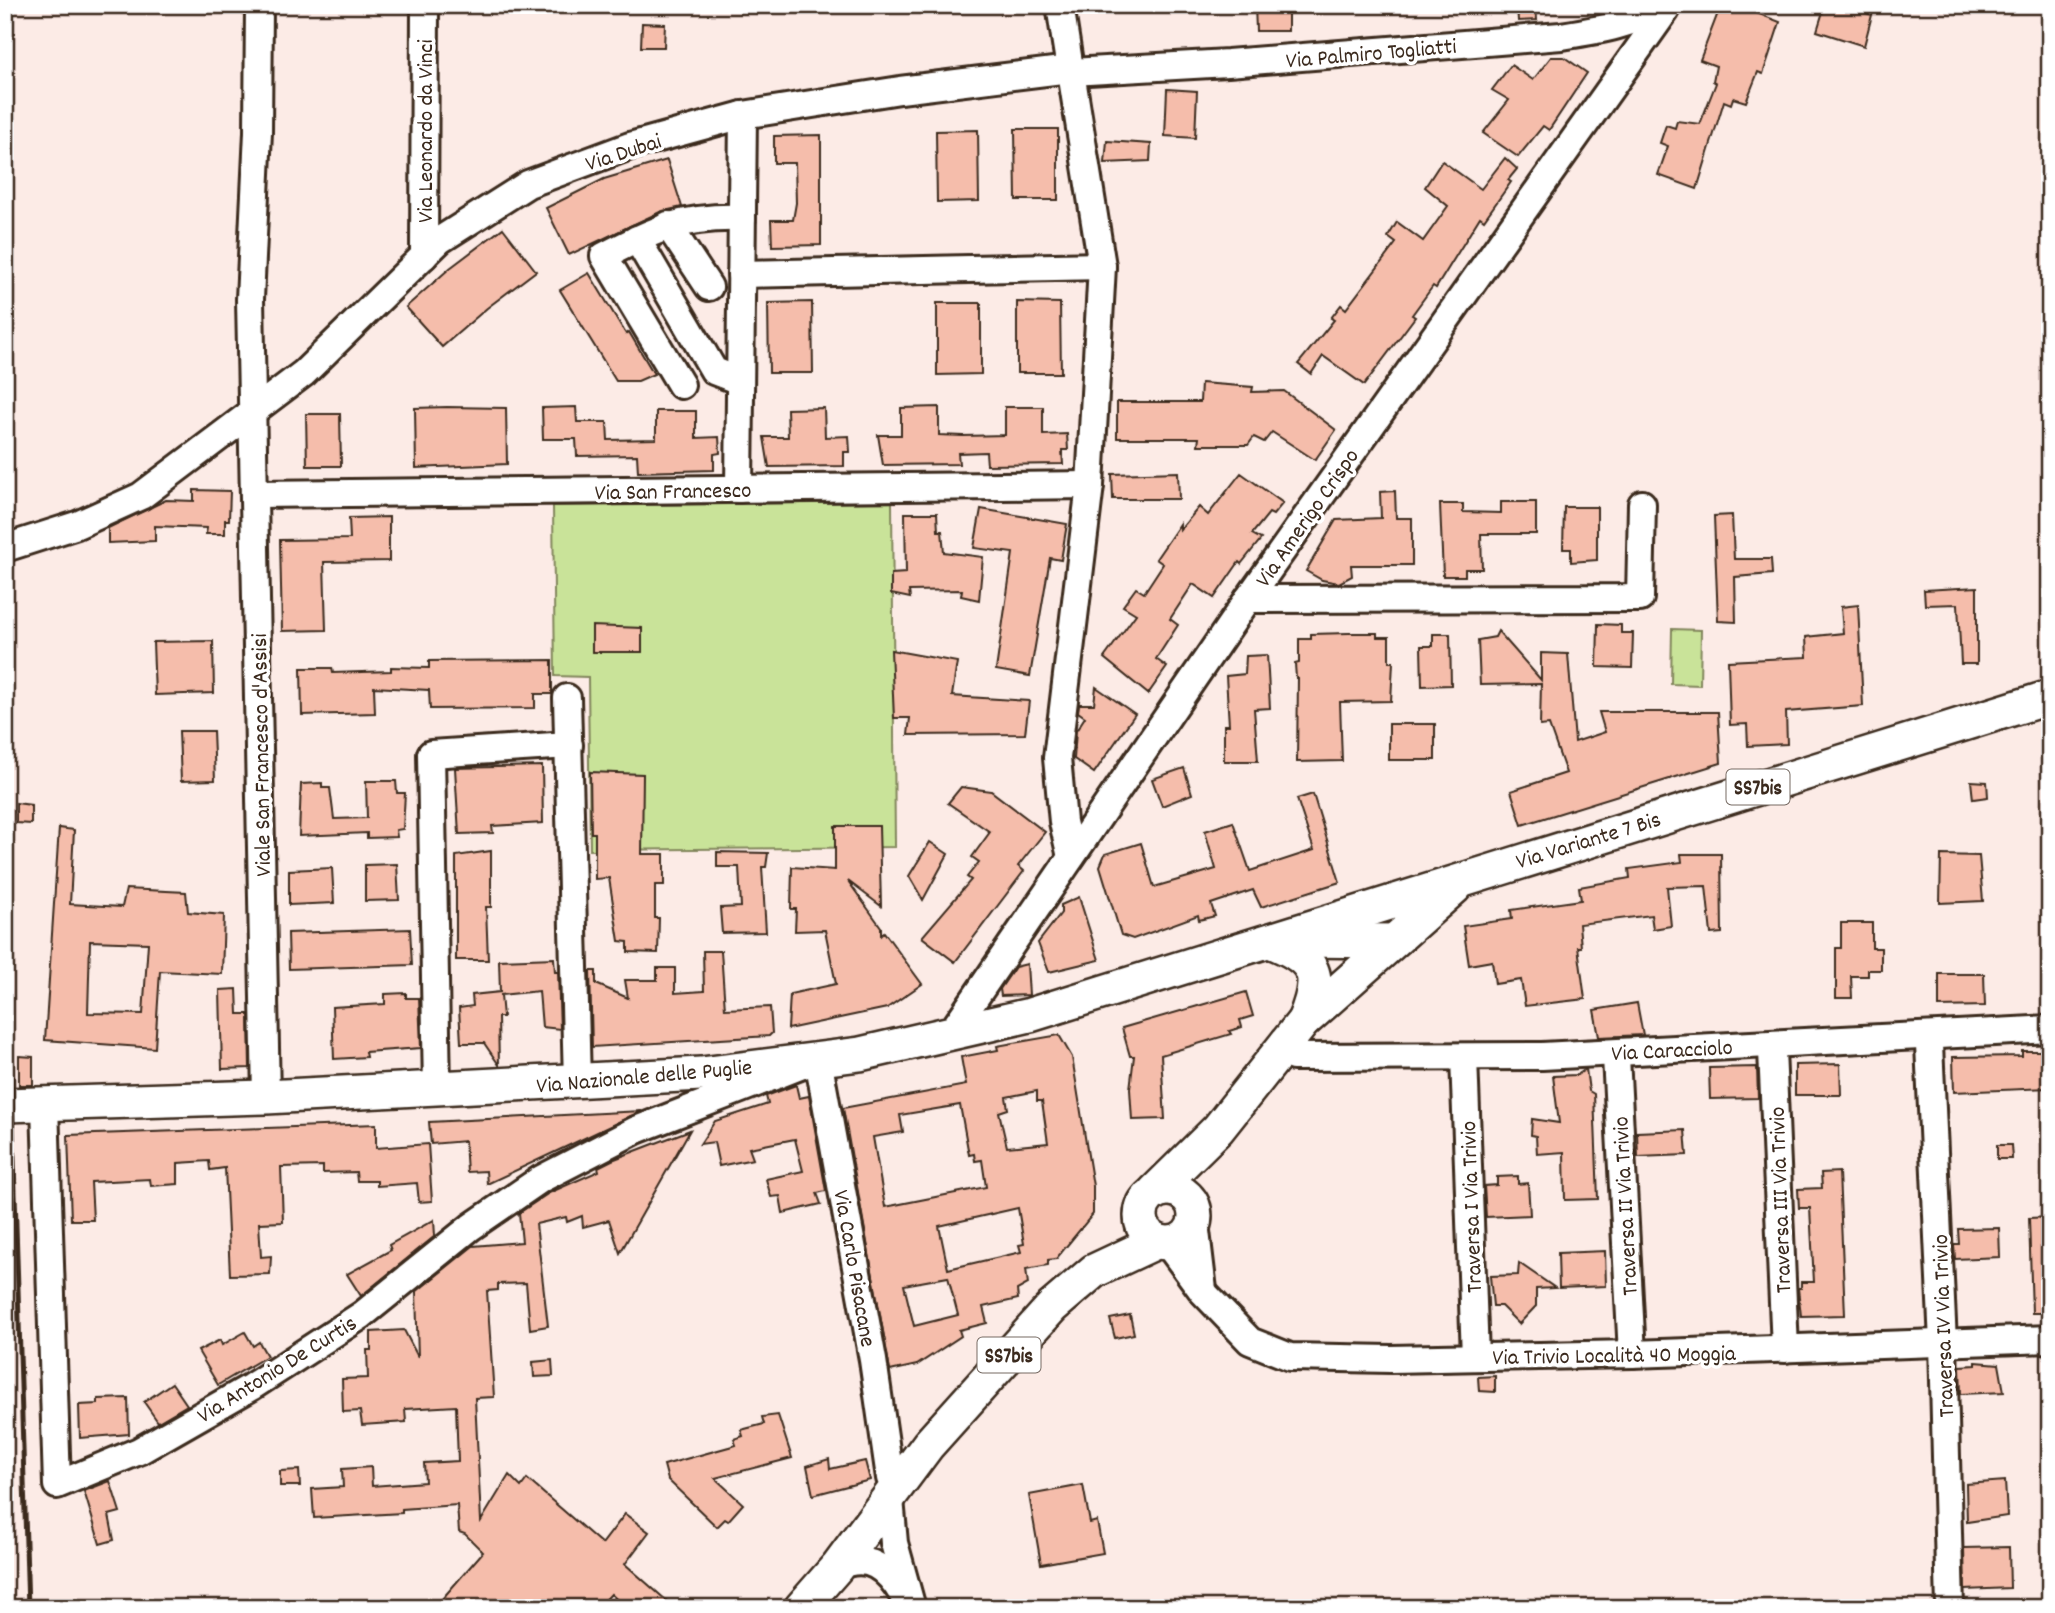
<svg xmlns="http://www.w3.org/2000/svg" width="2055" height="1613" viewBox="0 0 2055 1613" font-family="Dekko,sans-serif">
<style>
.green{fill:#c9e399;stroke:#82865c;stroke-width:2}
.building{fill:#f5bdab;stroke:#3b2a1e;stroke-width:2;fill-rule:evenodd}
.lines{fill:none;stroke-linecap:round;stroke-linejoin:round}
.minor-casing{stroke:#3b2a1e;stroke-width:32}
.major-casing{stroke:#3b2a1e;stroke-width:38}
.minor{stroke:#fff;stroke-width:26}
.major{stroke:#fff;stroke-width:33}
.rail{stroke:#3b2a1e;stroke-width:5}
.labels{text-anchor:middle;stroke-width:7;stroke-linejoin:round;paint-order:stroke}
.shield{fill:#fff;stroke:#766a62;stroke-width:2}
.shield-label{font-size:21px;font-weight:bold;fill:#3b2a1e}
.street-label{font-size:23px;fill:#3b2a1e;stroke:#fff}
</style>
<rect width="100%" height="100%" fill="#fcebe6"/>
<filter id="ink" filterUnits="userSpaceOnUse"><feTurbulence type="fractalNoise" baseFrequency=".0143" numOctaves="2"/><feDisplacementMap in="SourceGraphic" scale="14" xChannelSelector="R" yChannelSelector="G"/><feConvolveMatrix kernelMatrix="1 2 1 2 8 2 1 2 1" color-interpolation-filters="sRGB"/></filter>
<g filter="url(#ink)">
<g class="green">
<path d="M892 502 895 847 590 850 588 677 555 676 553 506Z"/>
<path d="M1672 629 1701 630 1700 685 1671 684Z"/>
</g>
<g class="building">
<path d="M1255 5H1288V31H1256Z"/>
<path d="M1517 5H1536L1537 20 1518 21Z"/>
<path d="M1721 5H1736L1780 22 1763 74 1758 72 1746 102 1733 98 1731 104 1724 101 1697 189 1658 175 1668 146 1660 143 1666 125 1675 128 1677 121 1700 124 1716 83 1713 81 1716 66 1700 60Z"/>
<path d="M1825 5H1844L1872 15 1864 46 1817 31Z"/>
<path d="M642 23 665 24 664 47H641Z"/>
<path d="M1551 57H1564L1587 73 1549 130 1543 126 1518 157 1483 133 1509 100 1492 90 1511 65 1533 80Z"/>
<path d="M1167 89 1197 91 1195 138 1165 136Z"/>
<path d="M1015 129H1058V200H1016Z"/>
<path d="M978 130 979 201 937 202 936 131Z"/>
<path d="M821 135V245L772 246 771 220H793L796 203 795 163H774V136Z"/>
<path d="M1107 141 1151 144 1150 161 1105 163Z"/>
<path d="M1505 158 1517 169 1508 180 1511 182 1484 220 1480 217 1436 288 1433 286 1412 315 1415 317 1364 385 1323 356 1311 374 1298 364 1334 320 1331 318 1341 305 1346 309 1396 243 1388 237 1397 222 1423 241 1448 206 1425 187 1442 161 1481 189Z"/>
<path d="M667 160 682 207 660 212 569 255 546 208 604 179Z"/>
<path d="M503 228 536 271 487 308 442 347 406 307 450 268Z"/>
<path d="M589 273 626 334 629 332 654 374 638 381H616L560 290Z"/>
<path d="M812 302 813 373H769L768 303Z"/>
<path d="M1017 302 1060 303 1061 373H1017Z"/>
<path d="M937 303H981V374L937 375Z"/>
<path d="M1201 383 1253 387 1252 392 1284 391 1336 430 1315 460 1272 432 1264 442 1254 437 1248 445H1198L1199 438H1117V402H1200Z"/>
<path d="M447 407 506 408 507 464 416 468 415 408Z"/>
<path d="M576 407 577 422H607L608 440 656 439V411H696V438L719 437 720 453 714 454V470L638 472 637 455 577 456 576 439H543L542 408Z"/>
<path d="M939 407V435L963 436 1005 435V407H1043V435L1067 434 1068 450H1062L1063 464 987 465 986 452 958 453 959 464 883 465 878 435H901V408Z"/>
<path d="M824 408 825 437 849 436 850 452H844V466L769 467 764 437H788L787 409Z"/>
<path d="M306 414H340L341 466H307Z"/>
<path d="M1178 472 1179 499H1113L1112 474Z"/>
<path d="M1241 473 1283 503 1273 515 1269 513 1252 534 1261 539 1241 564 1239 562 1214 598 1193 584 1170 619 1178 625 1156 659 1167 667 1148 694 1104 658 1136 614 1123 606 1136 588 1144 593 1163 564 1156 559 1180 524V530L1199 507 1208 515Z"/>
<path d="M194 490 230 491 229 520H225V534H206L207 528 155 526V541L108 543V528L166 500 194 501Z"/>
<path d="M1395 491 1396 518H1412V565H1351L1352 576 1339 583 1322 580 1306 571 1336 520 1381 518 1380 492Z"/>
<path d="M1501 502H1536V534H1481L1482 569H1465V576H1443L1440 504H1463V512L1501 513Z"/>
<path d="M1564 507H1597V560L1571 562V549H1563Z"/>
<path d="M981 509 1067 524 1061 560 1050 558 1030 676 996 670 1013 553 974 548Z"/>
<path d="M905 513H937L938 531H942L944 552 983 557 979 600 961 596 962 590 909 591 910 598 891 594V574L906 573Z"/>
<path d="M1732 515 1734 559H1771L1772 574 1735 577 1736 622 1718 621 1714 516Z"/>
<path d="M389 517V561L324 562 326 630 282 631 280 540 350 539 349 518Z"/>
<path d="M1977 587V664H1961L1958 604 1925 605 1924 590Z"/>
<path d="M1858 605 1863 706 1786 712 1787 744 1748 746 1747 724 1730 725 1728 661 1807 657 1806 637 1843 633 1841 607Z"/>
<path d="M1598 624 1621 625V633H1633L1632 668 1597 667Z"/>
<path d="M592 626 642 628V652H592Z"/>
<path d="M1498 631 1541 680V653L1568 654 1575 742 1605 732 1599 712H1718L1721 763 1522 825 1511 791 1566 773 1549 725 1540 726 1541 684 1480 685 1478 640 1495 637Z"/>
<path d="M1349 633H1377V637H1389V662H1393L1391 701 1340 702 1342 761 1297 762 1298 678H1296L1295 664 1299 663V639H1311V634Z"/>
<path d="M1433 634H1450L1451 685 1422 686 1421 646H1433Z"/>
<path d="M213 641 214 693 155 695 153 642Z"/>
<path d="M891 650 957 662 952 696 1029 701 1025 734 908 735 910 718H894Z"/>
<path d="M1267 655 1270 708 1254 709 1258 761H1224V725H1229L1226 676 1245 674 1246 656Z"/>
<path d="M552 660V694H535V708L430 709 429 690 374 687 375 713 302 715 301 668H332L333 673 391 671V667L429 668V661Z"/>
<path d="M1096 687 1135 714 1094 773 1074 759 1076 731 1085 717 1078 712 1079 704H1094Z"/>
<rect x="1389" y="724" width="46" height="36"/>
<path d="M179 731H213L215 780 181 781Z"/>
<path d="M542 766 543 823 492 826 493 833 459 834 455 768Z"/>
<path d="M1184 768 1192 794 1162 806 1152 779Z"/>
<path d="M590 772 643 774 642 854H664V885H655V918H659L658 953 628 952V942L619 941 609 878 595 879V833H591Z"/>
<path d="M366 781H396L397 793H405L403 829 396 830 397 837 367 838V833L299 836 301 784 322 783V788H330L334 819 367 818Z"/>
<path d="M1971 781 1987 782 1988 797 1973 799Z"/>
<path d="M961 787 991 791 1045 832 1018 866 1024 871 955 962 922 937 971 880 967 877 979 862 972 857 990 832 948 803Z"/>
<path d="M1313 794 1340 882 1261 907 1253 890 1211 904 1215 916 1199 920 1198 915 1133 939 1121 935 1100 866 1105 854 1141 843 1154 887 1216 869 1205 831 1233 822 1250 871 1314 850 1297 799Z"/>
<path d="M16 803 31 805V824L16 823Z"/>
<path d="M835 826H879L881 906 848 881 881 927V935L884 932 922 984 887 1008 788 1029 790 994 836 984 825 930 795 931 796 909H791L792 867 835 870Z"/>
<path d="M59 828 74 830 70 904 122 907 126 889 186 892 188 912 224 915 222 974 160 971 155 1048 45 1040ZM90 941 148 943 143 1014 88 1013Z"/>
<path d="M930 842 948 854 923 900 909 876Z"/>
<path d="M491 851V907H486L488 960H456V856Z"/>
<path d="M717 852 768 853 766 867H762L766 932 722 933 720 908 741 907 739 867H717Z"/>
<path d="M1681 854H1721L1722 933 1711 934 1706 886 1667 887 1671 926 1653 929 1651 915 1579 924 1581 947H1578L1585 999 1525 1006 1521 980 1495 984 1492 961 1469 965 1463 926 1512 919 1511 910 1581 900 1579 887 1630 878 1629 869 1682 862Z"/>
<path d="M1941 855 1979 856 1983 901 1940 903Z"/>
<path d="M397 864 399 900 365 901V865Z"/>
<path d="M332 868 334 903 289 905V870Z"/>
<path d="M1079 897 1099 960 1049 972 1038 943 1061 913V905Z"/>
<path d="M1841 923H1872V948H1881V970H1868V976H1851L1852 998H1836V948H1841Z"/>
<path d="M410 929 412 965 289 969 288 933Z"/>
<path d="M703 951H721L725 1009 770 1007 772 1033 769 1036 592 1047 590 971H596V984L628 998 625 980H657V968H675V993L704 991Z"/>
<path d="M554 958 555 972H558L560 1029 542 1027 539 991 501 995 503 1017H498L499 1065 484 1043H461L459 1008 473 1006 472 995 500 992 499 960Z"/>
<path d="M1027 964 1029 995 1001 996 1000 989 1015 967Z"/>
<path d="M1939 974H1984L1985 1006 1939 1007Z"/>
<path d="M237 989 238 1014H249L250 1068 222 1069 220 990Z"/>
<path d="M1246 992 1253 1016 1240 1020 1242 1027 1229 1031 1231 1034 1161 1055 1165 1119 1132 1120 1130 1089 1134 1056H1130L1122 1028Z"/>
<path d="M406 993V998H419L421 1048 365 1052 366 1057 334 1059 332 1007 385 1004V994Z"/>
<path d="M1637 1003 1643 1035 1599 1037 1594 1010Z"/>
<path d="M1059 1035 1072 1057 1093 1186V1214L1056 1259 1048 1260V1265L1026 1269 1028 1284 1017 1290 1018 1299 983 1307 987 1323 959 1330 961 1336 917 1365 890 1371 843 1108 966 1085 961 1057 998 1050 997 1046ZM1037 1091V1101H1042L1048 1143 1007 1147 999 1112 1008 1109 1006 1097ZM960 1105 969 1155 974 1154 975 1161 982 1160 986 1187 885 1207 873 1137 903 1132 900 1115ZM1018 1208 1024 1244 1019 1245 1021 1252 948 1269 939 1226ZM948 1277 958 1315 914 1326 904 1285Z"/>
<path d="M2022 1051H2050V1088L1954 1092 1953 1057 2022 1056Z"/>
<path d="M19 1056 33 1057V1085H19Z"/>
<path d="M1840 1064 1841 1095H1795V1065Z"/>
<path d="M1757 1067 1758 1098 1710 1099 1709 1068Z"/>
<path d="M1586 1069 1589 1091 1594 1094 1598 1199 1565 1200 1564 1152 1537 1154 1536 1136 1531 1135 1532 1119 1559 1123 1553 1076 1577 1075Z"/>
<path d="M796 1085 799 1098 809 1096 826 1191 817 1193 821 1204 783 1213 780 1196 771 1197 766 1179 803 1171 795 1139 749 1148 753 1159 719 1166 714 1142 700 1144 715 1121 768 1104 766 1096Z"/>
<path d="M642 1111 487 1184 486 1171 467 1172 465 1141 431 1144 429 1122Z"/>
<path d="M376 1124V1148L428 1144 432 1201 419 1202 417 1183 377 1186V1181H357L356 1172 323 1173V1166L281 1167 283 1222 259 1223 261 1257 271 1256 270 1274 230 1275 225 1168 210 1170 209 1161 178 1163V1184L151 1186 150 1179 91 1182 93 1220H71L68 1135Z"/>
<path d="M690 1130 620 1253 609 1220 583 1227 582 1216 567 1222 566 1217 536 1224 548 1326 530 1329 526 1283 498 1284V1290L487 1291 494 1397 475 1398 481 1521 509 1475 521 1487 527 1479 602 1544 625 1514 649 1532 625 1564 675 1608H626L611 1594 598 1608H453L442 1599 483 1552 465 1534 459 1532 457 1505 402 1509V1513L314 1518 312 1489 343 1487 342 1469 371 1467 372 1486 425 1482 424 1463 458 1461 456 1406 405 1409 406 1422 362 1425 360 1411 343 1412 342 1379 368 1378 367 1350H371V1332L404 1330 418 1357 416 1292 473 1246 522 1242 519 1213 549 1193 599 1171 598 1167 612 1160Z"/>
<path d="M1685 1130 1687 1155 1638 1157 1637 1132Z"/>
<path d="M1997 1145H2011L2012 1159H1997Z"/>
<path d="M1839 1172 1845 1315 1801 1316 1798 1288H1801V1282H1814L1810 1208H1799L1798 1189 1822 1188 1821 1173Z"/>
<path d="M1518 1176V1184L1528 1183 1530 1215 1486 1217 1484 1186 1497 1185V1177Z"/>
<path d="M2050 1217V1313H2032L2029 1218Z"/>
<path d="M434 1220 435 1236 361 1296 347 1274 391 1250 389 1245Z"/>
<path d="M1999 1228 2000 1257 1955 1259 1954 1244H1959L1958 1229Z"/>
<path d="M1605 1251 1606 1286 1559 1288 1558 1253Z"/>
<path d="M1519 1263 1555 1288 1536 1289V1306L1519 1324 1501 1306H1493L1490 1276 1518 1275Z"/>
<path d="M1130 1315 1134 1334 1115 1338 1110 1319Z"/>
<path d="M245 1332 253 1346 259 1342 267 1356 218 1385 198 1351 220 1340 222 1345Z"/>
<path d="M552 1360 553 1376 534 1377 533 1362Z"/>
<path d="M1976 1362 1999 1364 2004 1392 1961 1394 1960 1366 1976 1365Z"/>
<path d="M1495 1376V1392L1479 1391 1478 1377Z"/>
<path d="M172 1383 187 1405 158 1422 144 1402Z"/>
<path d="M128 1398 129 1434 80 1438 79 1405 98 1404V1399Z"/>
<path d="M778 1415 792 1458 715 1478 743 1504 728 1521 725 1519 717 1527 668 1480 664 1465 736 1445 734 1439 743 1436 741 1430 764 1424 762 1417Z"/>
<path d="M829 1459 830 1469 865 1461 870 1480 813 1495 807 1466Z"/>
<path d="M299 1470 300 1486H280V1471Z"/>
<path d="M110 1481 120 1512 109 1515 114 1540 100 1544 84 1491Z"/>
<path d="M2005 1481 2007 1516 1967 1522 1966 1484Z"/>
<path d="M1083 1485 1090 1523 1097 1521 1103 1553 1041 1564 1029 1495Z"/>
<path d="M2009 1547 2010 1588 1965 1590 1964 1548Z"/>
</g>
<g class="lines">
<defs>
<g id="minor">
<path d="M259 5 258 132 250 299 266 1097"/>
<path d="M1060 5 1070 69"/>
<path d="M1071 72 1102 266 1090 485 1057 758 1063 822 1071 857"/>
<path d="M668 225 709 287"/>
<path d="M637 239 714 371 740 381"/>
<path d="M424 256 425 5"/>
<path d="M741 274 1102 266"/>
<path d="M681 385 604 256C655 229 683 216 742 218"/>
<path d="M739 489 743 115"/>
<path d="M255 494 1090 485"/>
<path d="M5 548 77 525 141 496 304 373 440 240 528 184 630 146 743 115 900 90 1070 69 1071 72 1228 63 1561 36C1599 30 1633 25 1665 5"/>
<path d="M1248 599 1640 598 1642 504"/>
<path d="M567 698 577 1082"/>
<path d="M951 1033 1248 599 1666 10"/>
<path d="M1929 1045 1943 1343 1950 1608"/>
<path d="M1772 1050 1785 1349"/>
<path d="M1293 1057 1542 1056 2050 1029"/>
<path d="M1464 1057 1475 1357"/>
<path d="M1616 1057 1632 1354"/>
<path d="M437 1089 431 754 569 745"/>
<path d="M45 1105 57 1485 139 1451 251 1387 362 1315 471 1227 541 1179 636 1130 818 1059 873 1360 890 1478"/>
<path d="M1195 1223 1203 1290"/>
<path d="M1167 1243 1203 1292 1250 1341 1290 1357 1391 1359 1632 1354 2050 1339"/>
<path d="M890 1499 894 1543 912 1608"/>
<path d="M837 1567C868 1552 887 1568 903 1595"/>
</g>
<g id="major">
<path d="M1298 940 1392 941"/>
<path d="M1270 941C1317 960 1323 974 1304 1021"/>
<path d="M5 1105 266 1097 701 1074 860 1054 1030 1015 2050 697"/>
<circle cx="1168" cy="1216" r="27"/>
<path d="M1155 1191 1218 1129 1303 1022 1455 887"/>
<path d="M801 1608 837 1567 928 1445 1052 1307 1094 1271 1158 1241"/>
</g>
</defs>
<use href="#minor" class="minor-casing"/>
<use href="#major" class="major-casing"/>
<use href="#minor" class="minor"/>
<use href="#major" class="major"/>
<path class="rail" d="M5 874 28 1608"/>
</g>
</g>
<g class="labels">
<g class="shield">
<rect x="1726.5" y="769.5" width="63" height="35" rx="5"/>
<rect x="977.5" y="1337.5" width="63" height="35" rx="5"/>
</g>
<g class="shield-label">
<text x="1758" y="794">SS7bis</text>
<text x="1009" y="1362">SS7bis</text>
</g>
<g class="street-label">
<text transform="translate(1371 52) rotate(-5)" y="8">Via Palmiro Togliatti</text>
<text transform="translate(424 131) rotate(-90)" y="8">Via Leonardo da Vinci</text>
<text transform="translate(623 151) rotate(-18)" y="8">Via Dubai</text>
<text transform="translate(673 490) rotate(-1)" y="8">Via San Francesco</text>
<text transform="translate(1306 517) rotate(-55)" y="8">Via Amerigo Crispo</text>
<text transform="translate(260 755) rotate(-91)" y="8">Viale San Francesco d'Assisi</text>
<text transform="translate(1588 839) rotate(-17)" y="8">Via Variante 7 Bis</text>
<text transform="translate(1672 1049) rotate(-3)" y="8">Via Caracciolo</text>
<text transform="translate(644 1075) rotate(-5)" y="8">Via Nazionale delle Puglie</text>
<text transform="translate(1779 1200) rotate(-92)" y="8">Traversa III Via Trivio</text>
<text transform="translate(1624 1206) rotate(-93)" y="8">Traversa II Via Trivio</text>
<text transform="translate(1470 1207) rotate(-92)" y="8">Traversa I Via Trivio</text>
<text transform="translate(856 1268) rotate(80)" y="8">Via Carlo Pisacane</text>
<text transform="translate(1942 1326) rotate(-92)" y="8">Traversa IV Via Trivio</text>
<text transform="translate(1614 1354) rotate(-1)" y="8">Via Trivio Località 40 Moggia</text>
<text transform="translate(276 1368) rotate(-32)" y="8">Via Antonio De Curtis</text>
</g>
</g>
<rect width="2055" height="1613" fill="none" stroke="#fff" stroke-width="28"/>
<rect x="14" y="14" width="2027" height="1585" fill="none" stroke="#3b2a1e" stroke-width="2.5" filter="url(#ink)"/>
</svg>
